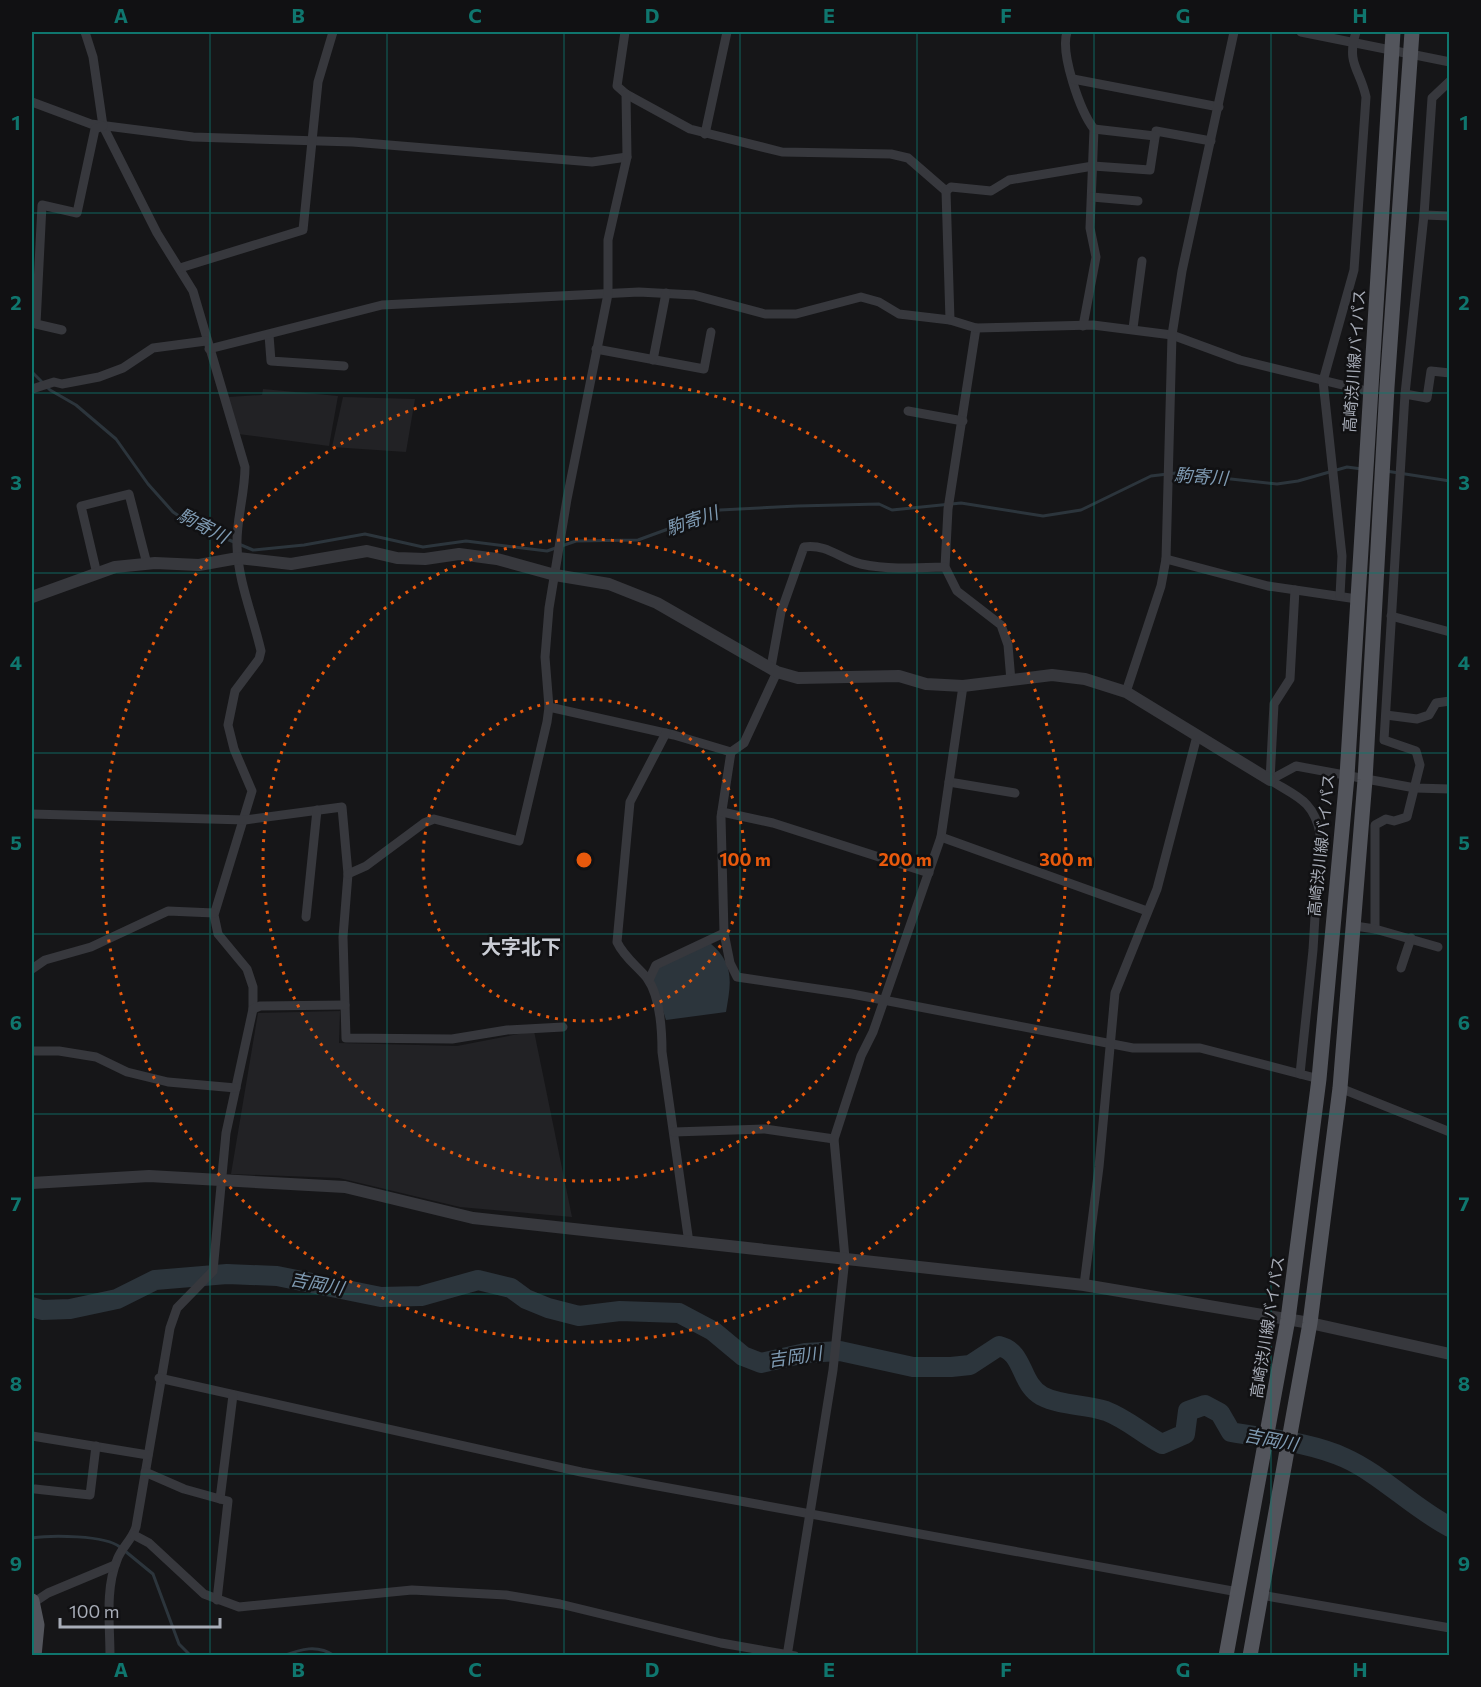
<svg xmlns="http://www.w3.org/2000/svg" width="1481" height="1687" viewBox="0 0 1481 1687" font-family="Commissioner,'Noto Sans JP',sans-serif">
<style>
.built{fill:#222225}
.water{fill:#2c353c}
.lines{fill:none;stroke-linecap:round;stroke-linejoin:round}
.stream{stroke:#2c353c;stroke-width:3}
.river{stroke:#2c353c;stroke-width:20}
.minor{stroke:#37383d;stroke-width:9}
.tertiary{stroke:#37383d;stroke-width:12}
.primary{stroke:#53555c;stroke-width:15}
.grid{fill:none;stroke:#0f766e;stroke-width:1.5;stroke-opacity:0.55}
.ring{fill:none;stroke:#e8590c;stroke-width:3;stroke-dasharray:3 6}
.labels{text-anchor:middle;stroke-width:5;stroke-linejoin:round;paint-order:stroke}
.street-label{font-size:16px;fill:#a8adb8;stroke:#111113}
.water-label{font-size:18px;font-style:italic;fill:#7f9bb3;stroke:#111113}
.quarter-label{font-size:20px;font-weight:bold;fill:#c9ccd4;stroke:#111113}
.centre{fill:#e8590c;stroke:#111113;stroke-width:3}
.ring-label{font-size:18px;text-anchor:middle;font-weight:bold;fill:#e8590c;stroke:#111113;stroke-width:5;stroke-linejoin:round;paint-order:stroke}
.neatline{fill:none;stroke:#0f766e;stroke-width:2}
.grid-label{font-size:20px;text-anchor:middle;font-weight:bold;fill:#0f766e}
</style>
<rect width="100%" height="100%" fill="#161618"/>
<g class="built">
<path d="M263 389 338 396 329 446 238 434 228 397 262 395Z"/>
<path d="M343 397 415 399 406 452 332 447Z"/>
<path d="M340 1011 339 1043 457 1046 534 1031 572 1217 460 1207 339 1178 231 1174 258 1013Z"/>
</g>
<path class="water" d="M710 943C735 964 731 983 726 1012L666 1020 652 977 658 967Z"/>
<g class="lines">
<g class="stream">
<path d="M32 372 50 390 76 405 116 439 148 484 173 512 191 524 253 550 304 545 365 534 423 547 466 541 547 551 576 541 638 540 720 510 797 506 879 504 892 510 961 503 1043 516 1081 510 1151 476 1176 473 1277 484 1298 481 1347 467 1362 469"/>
<path d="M1386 471 1450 481"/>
<path d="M32 1538C51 1535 105 1535 120 1547"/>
<path d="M125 1551 153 1574 179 1644 191 1656"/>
<path d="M283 1656C301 1649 317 1644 335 1656"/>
</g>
<path class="river" d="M32 1307 42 1310 70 1309 117 1299 155 1280 227 1274 277 1276 381 1297 421 1296 478 1280 511 1288 526 1299 548 1308 579 1316 620 1311 679 1313 713 1331 743 1356 761 1363 805 1353 840 1351 913 1367H951L970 1365 999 1346C1025 1352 1019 1383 1042 1396 1061 1406 1086 1404 1106 1411 1127 1419 1143 1434 1162 1444L1185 1434 1188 1411 1205 1405 1220 1413 1231 1432C1268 1439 1310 1442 1345 1458 1381 1474 1413 1508 1450 1527"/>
<g class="minor">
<path d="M85 32 93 57 103 126 157 233 193 291 245 467C245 494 236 520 237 546 238 581 253 616 261 651L259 659 235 691 228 725 234 749 252 791 214 915 218 934 247 969 253 987V1009L226 1133 213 1271 177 1308 170 1328 136 1527C132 1540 121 1548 117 1560 105 1589 110 1625 110 1656"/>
<path d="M625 32 617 86 626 94 690 129 782 152 891 154 908 158 946 191 951 187 991 191 1009 180 1093 166 1150 170 1156 131 1211 141"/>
<path d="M1067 32C1060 53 1080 111 1094 129L1090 228 1096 257 1083 326"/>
<path d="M1301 32 1450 62"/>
<path d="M1073 79 1219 107"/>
<path d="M32 102 91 124 193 137 353 142 592 162 627 157"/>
<path d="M1094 129 1155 136"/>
<path d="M705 134 727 32"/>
<path d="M946 191 950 320"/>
<path d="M1092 197 1138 201"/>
<path d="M1424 215 1450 216"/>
<path d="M180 268 303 230 318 82 333 32"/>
<path d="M976 328 948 509 945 567 957 591 1001 625 1008 645 1011 681"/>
<path d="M1133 328 1142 261"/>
<path d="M62 330 36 324 42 205 77 213 95 129 103 126"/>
<path d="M269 335 271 361 344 366"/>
<path d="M209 349 382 305 639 292 694 295 765 314H796L861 297 879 302 899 314 950 320 976 328 1093 325 1172 335 1240 360 1371 392"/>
<path d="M596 349 704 369 711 332"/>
<path d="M653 360 666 293"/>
<path d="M32 389 54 382 62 384 99 377 123 368 153 348 206 341"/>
<path d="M1405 394 1424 215 1432 98 1450 81"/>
<path d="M908 411 963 421"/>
<path d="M1166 559 1268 586 1357 599"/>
<path d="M97 574 81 506 129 494 147 564"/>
<path d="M1340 596 1342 556 1323 381 1354 270 1366 97C1360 69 1346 64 1356 32"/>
<path d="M1391 616 1450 632"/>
<path d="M771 667 781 612 804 547C829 544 839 559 861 564 889 570 917 568 945 567"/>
<path d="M1126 692 1161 586 1166 559 1172 335 1182 271 1234 32"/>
<path d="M549 707 674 735 731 752 721 817 724 933 730 963 737 977 852 994 1133 1048H1200L1300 1074"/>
<path d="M1386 715 1417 719 1429 715 1436 703 1450 701"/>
<path d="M666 733 630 802 617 942C624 957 637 966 647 978 660 996 662 1030 662 1052L689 1243"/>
<path d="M731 752 744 743 777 672"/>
<path d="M1270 780C1297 797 1313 800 1320 833L1313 950 1300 1074 1319 1079"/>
<path d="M1270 780 1274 704 1290 679 1295 590"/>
<path d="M1270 780 1296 766 1415 788 1450 789"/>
<path d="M949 782 1015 793"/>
<path d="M722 812 773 823 929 873"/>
<path d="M32 814 245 820 342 807 348 874 343 937 346 1038 452 1039 507 1030 563 1027"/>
<path d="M941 837 1147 911"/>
<path d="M348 874 366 866 424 823 434 819 519 841 547 722 549 707 545 657 549 608 567 499 608 294V240L627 157 626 94"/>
<path d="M306 917 317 810"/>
<path d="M1355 926 1375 929V825L1386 819 1394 821 1407 817 1420 765 1416 751 1384 740 1405 394 1427 398 1431 371 1450 373"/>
<path d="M1375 929 1438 947"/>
<path d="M1401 968 1411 938"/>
<path d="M32 969 45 960 91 947 168 911 214 913"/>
<path d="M649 980 656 965 724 933"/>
<path d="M253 1009 260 1006 345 1005"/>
<path d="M32 1051H59L96 1057 127 1072 168 1082 236 1088"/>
<path d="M1340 1088 1450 1132"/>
<path d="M674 1132 765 1129 834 1139"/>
<path d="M1084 1285 1099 1167 1115 993 1157 889 1197 736"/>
<path d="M159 1378 581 1472 1238 1592"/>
<path d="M32 1436 148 1455"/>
<path d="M145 1472 184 1489 220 1499 233 1395"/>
<path d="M35 1489 90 1495 96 1446"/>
<path d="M134 1535 149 1543 204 1594 239 1607 412 1590 506 1595 560 1604 721 1643 795 1656"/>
<path d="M1261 1595 1450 1628"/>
<path d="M217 1600 228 1501 220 1499"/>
<path d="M33 1603 48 1593 115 1565"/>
<path d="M787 1656 833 1370 845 1258 834 1139 861 1056 873 1032 941 837 963 686"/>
</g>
<g class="tertiary">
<path d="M32 597 115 567 155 563 199 565 238 558 291 564 367 551 397 558 425 559 459 554 497 559 555 575 609 584 657 603 777 672 798 678 899 676 926 684 963 686 1052 675 1085 679 1126 692 1270 780"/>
<path d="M32 1183 149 1176 345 1187 473 1218 1084 1285 1310 1323 1450 1354"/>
</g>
<g class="primary">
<path d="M32 1601 37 1625 34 1656"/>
<path d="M1226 1656 1288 1319 1319 1079 1347 776 1393 32"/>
<path d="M1250 1656 1310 1323 1340 1088 1365 780 1387 387 1412 32"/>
</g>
</g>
<path class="grid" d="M210 32V1656M387 32V1656M564 32V1656M740 32V1656M917 32V1656M1094 32V1656M1271 32V1656M32 213H1450M32 393H1450M32 573H1450M32 753H1450M32 934H1450M32 1114H1450M32 1294H1450M32 1474H1450"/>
<g class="ring">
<circle cx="584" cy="860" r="161"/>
<circle cx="584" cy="860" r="321"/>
<circle cx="584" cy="860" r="482"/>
</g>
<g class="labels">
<g class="street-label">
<text transform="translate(1354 361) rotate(-86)" y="6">高崎渋川線バイパス</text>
<text transform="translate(1321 845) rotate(-84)" y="6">高崎渋川線バイパス</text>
<text transform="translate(1267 1327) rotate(-81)" y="6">高崎渋川線バイパス</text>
</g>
<g class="water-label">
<text transform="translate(1201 477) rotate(4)" y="6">駒寄川</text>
<text transform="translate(692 521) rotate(-19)" y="6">駒寄川</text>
<text transform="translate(203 526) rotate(27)" y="6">駒寄川</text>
<text transform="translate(317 1284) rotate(11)" y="6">吉岡川</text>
<text transform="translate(795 1357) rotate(-8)" y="6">吉岡川</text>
<text transform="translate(1271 1440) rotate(11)" y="6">吉岡川</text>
</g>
<g class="quarter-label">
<text x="521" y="954">大字北下</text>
</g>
</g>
<circle cx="584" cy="860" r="9" class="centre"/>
<g class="ring-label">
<text x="745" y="866">100 m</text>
<text x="905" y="866">200 m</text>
<text x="1066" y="866">300 m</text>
</g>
<rect width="1481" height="1687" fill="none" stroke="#111113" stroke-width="66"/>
<path d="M60 1618v9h160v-9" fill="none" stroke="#a8adb8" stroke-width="3"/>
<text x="69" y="1618" font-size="18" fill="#a8adb8" stroke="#111113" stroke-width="4.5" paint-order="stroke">100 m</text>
<rect x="33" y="33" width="1415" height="1621" class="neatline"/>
<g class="grid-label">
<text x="121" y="23">A</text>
<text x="298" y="23">B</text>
<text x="475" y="23">C</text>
<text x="652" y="23">D</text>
<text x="829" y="23">E</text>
<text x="1006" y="23">F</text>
<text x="1183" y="23">G</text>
<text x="1360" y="23">H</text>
<text x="16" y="130">1</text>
<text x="1464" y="130">1</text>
<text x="16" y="310">2</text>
<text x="1464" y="310">2</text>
<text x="16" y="490">3</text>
<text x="1464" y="490">3</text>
<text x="16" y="670">4</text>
<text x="1464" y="670">4</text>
<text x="16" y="850">5</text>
<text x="1464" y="850">5</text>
<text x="16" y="1030">6</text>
<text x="1464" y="1030">6</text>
<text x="16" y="1211">7</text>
<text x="1464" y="1211">7</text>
<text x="16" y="1391">8</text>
<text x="1464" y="1391">8</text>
<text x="16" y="1571">9</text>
<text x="1464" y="1571">9</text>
<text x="121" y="1677">A</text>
<text x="298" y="1677">B</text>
<text x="475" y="1677">C</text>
<text x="652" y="1677">D</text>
<text x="829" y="1677">E</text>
<text x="1006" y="1677">F</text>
<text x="1183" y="1677">G</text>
<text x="1360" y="1677">H</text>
</g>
</svg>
